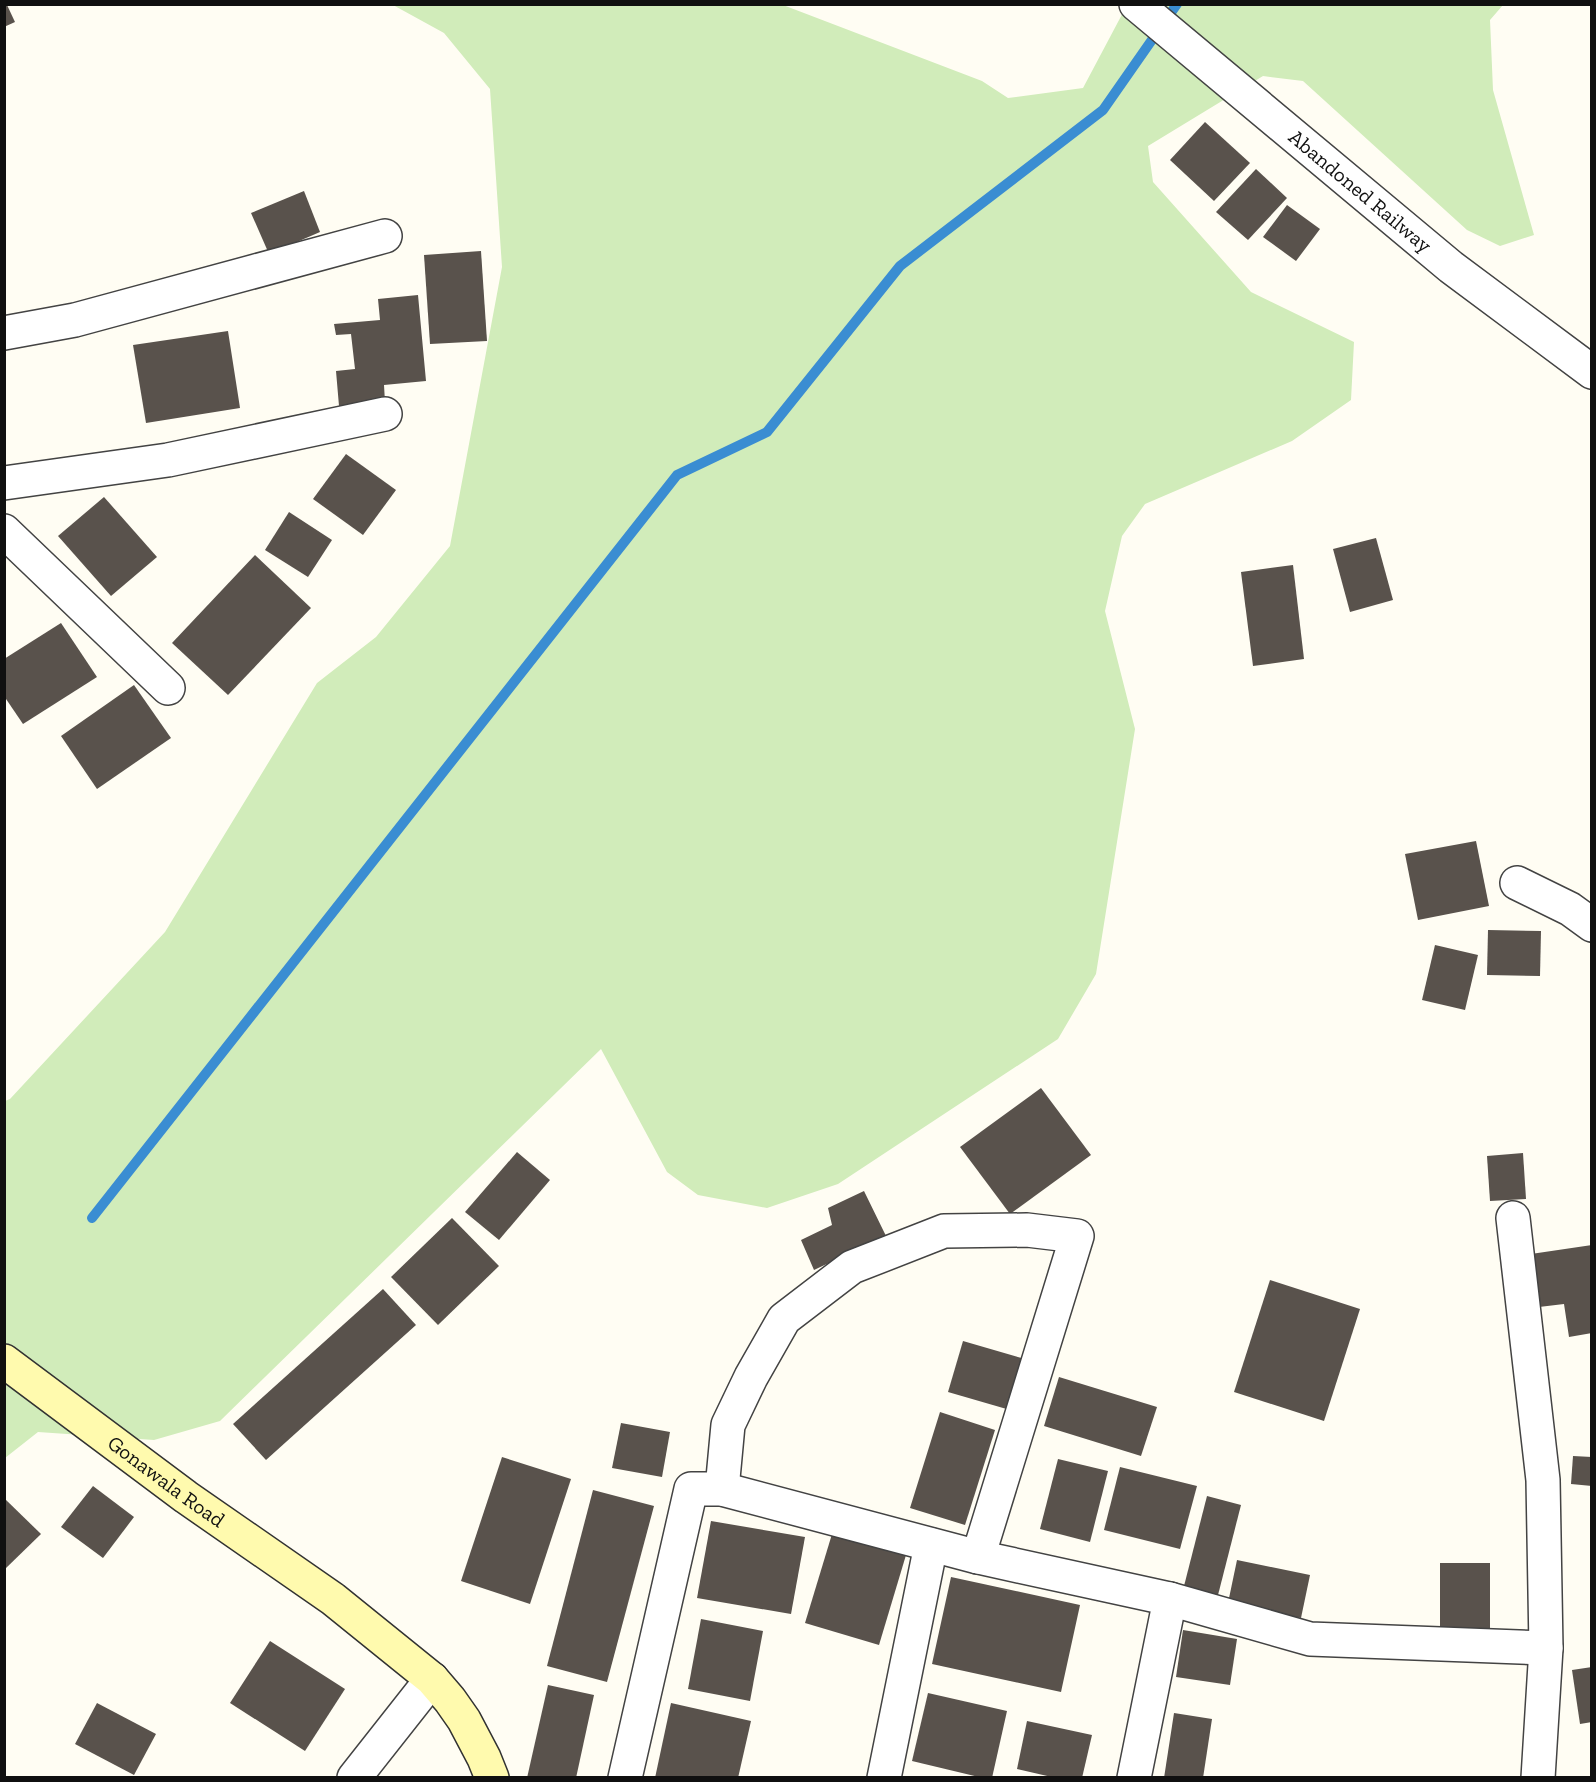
<svg xmlns="http://www.w3.org/2000/svg" width="1596" height="1782" viewBox="0 0 1596 1782" font-family="'Zilla Slab',serif">
<style>
.green{fill:#d1ecba}
.lines{fill:none;stroke-linecap:round;stroke-linejoin:round}
.stream{stroke:#3a8dd2;stroke-width:10}
.building{fill:#59524c}
.street-casing{stroke:#434343;stroke-width:36}
.secondary-casing{stroke:#323232;stroke-width:36}
.street{stroke:#fff;stroke-width:33}
.secondary{stroke:#fffaae;stroke-width:33}
.labels{text-anchor:middle;stroke-width:6;stroke-linejoin:round;paint-order:stroke}
.street-label{font-size:21px;fill:#101010;stroke:#fff}
</style>
<rect width="100%" height="100%" fill="#fffdf3"/>
<path class="green" d="M393 5H783L982 81 1008 98 1083 88 1127 5H1503L1490 20 1493 90 1534 235 1500 246 1467 230 1303 81 1263 76 1148 146 1153 182 1251 292 1354 342 1351 400 1292 441 1145 504 1122 536 1105 611 1135 729 1096 974 1058 1039 838 1184 767 1208 698 1195 667 1172 601 1049 220 1421 154 1440 38 1432 5 1458V1101L10 1099 165 932 317 683 376 637 450 546 502 267 490 89 444 33Z"/>
<g class="lines">
<path class="stream" d="M92 1218 677 475 767 432 900 266 1103 110 1177 4"/>
</g>
<g class="building">
<path d="M4 5H7L15 22 4 27Z"/>
<path d="M1205 122 1250 163 1214 201 1170 160Z"/>
<path d="M1256 169 1287 198 1248 240 1216 212Z"/>
<path d="M304 191 320 232 269 254 251 213Z"/>
<path d="M1287 205 1320 229 1296 261 1263 237Z"/>
<path d="M481 251 487 341 430 344 424 255Z"/>
<path d="M418 295 426 381 384 385 385 402 339 406 336 371 355 369 351 334 336 335 334 324 380 320 378 299Z"/>
<path d="M228 331 240 408 146 423 133 345Z"/>
<path d="M346 454 396 490 363 535 313 499Z"/>
<path d="M104 497 157 557 111 596 58 536Z"/>
<path d="M289 512 332 540 308 577 265 550Z"/>
<path d="M1376 538 1393 600 1350 612 1333 549Z"/>
<path d="M255 555 311 608 228 695 172 643Z"/>
<path d="M1293 565 1304 659 1253 666 1241 572Z"/>
<path d="M61 623 97 677 23 724 4 696V659Z"/>
<path d="M134 685 171 738 97 789 61 736Z"/>
<path d="M1476 841 1489 906 1418 920 1405 854Z"/>
<path d="M1488 930 1541 931 1540 976 1487 975Z"/>
<path d="M1435 945 1478 955 1465 1010 1422 1000Z"/>
<path d="M1041 1088 1091 1155 1010 1214 960 1147Z"/>
<path d="M517 1152 550 1180 499 1240 465 1212Z"/>
<path d="M1523 1153 1526 1199 1490 1201 1487 1156Z"/>
<path d="M864 1191 886 1236 814 1270 801 1240 832 1225 828 1208Z"/>
<path d="M452 1218 499 1266 438 1325 391 1277Z"/>
<path d="M1592 1245V1333L1569 1337 1564 1304 1539 1307 1531 1254Z"/>
<path d="M1270 1280 1360 1309 1324 1421 1234 1392Z"/>
<path d="M383 1289 416 1325 266 1460 233 1424Z"/>
<path d="M963 1341 1025 1359 1010 1410 948 1392Z"/>
<path d="M1059 1377 1157 1407 1141 1456 1044 1426Z"/>
<path d="M940 1412 995 1430 965 1525 910 1508Z"/>
<path d="M621 1423 670 1432 662 1477 612 1468Z"/>
<path d="M1573 1456 1592 1457V1486L1571 1484Z"/>
<path d="M502 1457 571 1479 530 1604 461 1581Z"/>
<path d="M1058 1459 1108 1471 1090 1542 1040 1529Z"/>
<path d="M1120 1467 1197 1486 1180 1549 1104 1530Z"/>
<path d="M93 1486 134 1517 103 1558 61 1527Z"/>
<path d="M593 1490 654 1506 607 1682 547 1666Z"/>
<path d="M1207 1496 1241 1505 1217 1599 1183 1590Z"/>
<path d="M4 1498 41 1534 4 1570Z"/>
<path d="M711 1521 805 1537 791 1614 697 1598Z"/>
<path d="M832 1534 906 1555 879 1645 805 1623Z"/>
<path d="M1237 1560 1310 1575 1301 1618 1228 1603Z"/>
<rect x="1440" y="1563" width="50" height="67"/>
<path d="M951 1577 1080 1605 1061 1692 932 1664Z"/>
<path d="M701 1619 763 1631 750 1701 688 1689Z"/>
<path d="M1183 1630 1237 1639 1230 1685 1176 1677Z"/>
<path d="M270 1641 345 1689 305 1751 230 1703Z"/>
<path d="M1592 1667V1722L1580 1724 1572 1670Z"/>
<path d="M548 1685 594 1695 576 1778H527Z"/>
<path d="M928 1693 1007 1711 992 1778H983L912 1761Z"/>
<path d="M97 1703 156 1734 134 1775 75 1744Z"/>
<path d="M671 1703 751 1721 738 1778H655Z"/>
<path d="M1174 1713 1212 1719 1203 1778H1164Z"/>
<path d="M1027 1721 1092 1735 1082 1778H1056L1017 1769Z"/>
</g>
<g class="lines">
<defs>
<g id="street">
<path id="s1" d="M1136 4 1451 267 1592 372"/>
<path d="M4 333 75 320 385 236"/>
<path d="M4 483 168 460 385 414"/>
<path d="M4 531 168 688"/>
<path d="M1517 883 1570 909 1592 925"/>
<path d="M1513 1218 1543 1480 1546 1648 1538 1778"/>
<path d="M722 1489 728 1425 751 1377 784 1319 852 1267 944 1231 1027 1230 1077 1236 978 1557"/>
<path d="M1170 1599 1310 1639 1546 1648"/>
<path d="M354 1778 432 1679"/>
<path d="M625 1778 691 1489H722L978 1557 1170 1599 1134 1778"/>
<path d="M884 1778 931 1545"/>
</g>
<g id="secondary">
<path id="s2" d="M4 1361 186 1497 333 1599 432 1679 450 1700 464 1720 484 1758 492 1778"/>
</g>
</defs>
<use href="#street" class="street-casing"/>
<use href="#secondary" class="secondary-casing"/>
<use href="#street" class="street"/>
<use href="#secondary" class="secondary"/>
</g>
<g class="labels">
<g class="street-label">
<text dy="7" stroke="none"><textPath href="#s1" startOffset="292">Abandoned Railway</textPath></text>
<text dy="7" stroke="none"><textPath href="#s2" startOffset="202">Gonawala Road</textPath></text>
</g>
</g>
<rect width="1596" height="1782" fill="none" stroke="#101010" stroke-width="12"/>
</svg>
